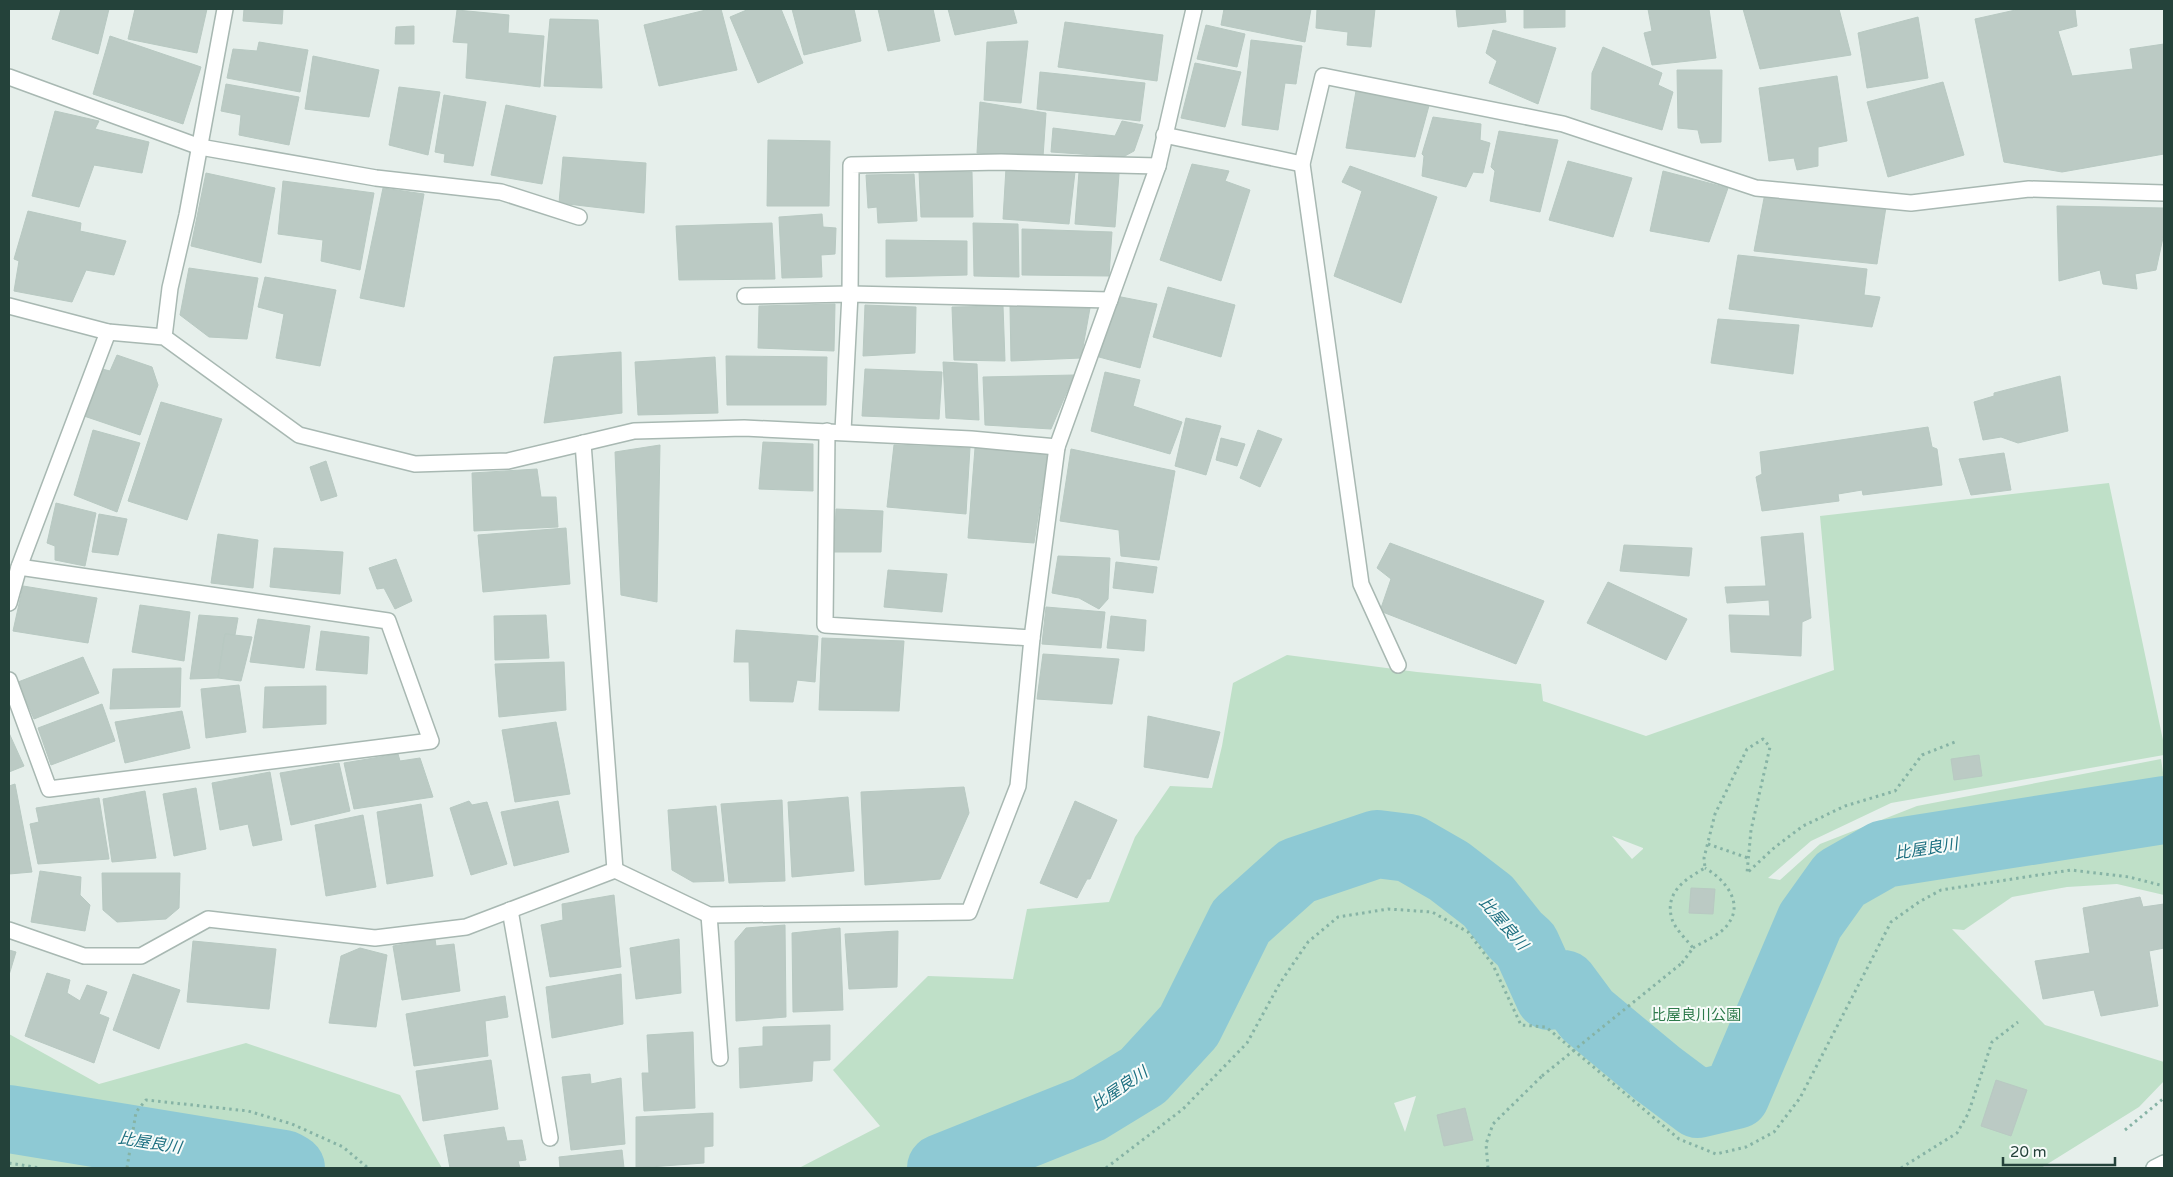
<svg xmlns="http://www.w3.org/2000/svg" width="2173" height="1177" viewBox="0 0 2173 1177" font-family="'Varela Round','Noto Sans JP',sans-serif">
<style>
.green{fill:#bfe0c8;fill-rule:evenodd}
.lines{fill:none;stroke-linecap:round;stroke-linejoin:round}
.river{stroke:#8ec9d4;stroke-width:68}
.building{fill:#bbcac4;stroke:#b8c9c2}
.street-casing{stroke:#a8b8b2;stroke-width:18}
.secondary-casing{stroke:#a4bbb3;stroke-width:18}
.path{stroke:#86b3a5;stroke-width:3;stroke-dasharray:2.5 4;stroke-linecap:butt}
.street{stroke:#fff;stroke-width:15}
.secondary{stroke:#fff;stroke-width:15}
.path-bridge{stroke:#86b3a5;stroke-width:3;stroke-dasharray:2.5 4;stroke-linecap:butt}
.labels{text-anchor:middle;stroke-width:4;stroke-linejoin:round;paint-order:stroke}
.park-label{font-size:15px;fill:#2d7a4b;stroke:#f7fbf9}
.water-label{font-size:16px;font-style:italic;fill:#1c6f80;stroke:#f7fbf9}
</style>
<rect width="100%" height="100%" fill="#e6efeb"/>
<g class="green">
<path d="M2109 483 2164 745V755L1891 803 1811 841 1768 878 1780 880 1820 844 1917 806 2161 759 2164 779V895L2117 884 2067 887 2012 897 1964 930 1952 929 2045 1025 2164 1062V1081L2139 1107 2041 1168H799L880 1126 833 1070 928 976 1013 979 1027 909 1109 902 1135 837 1170 786 1212 788 1222 746 1233 683 1287 655 1417 672 1541 684 1543 701 1646 736 1834 670 1820 516ZM1612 836 1643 848V849L1632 859ZM1416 1096 1405 1132 1394 1103Z"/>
<path d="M9 1034 99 1084 246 1043 400 1095 442 1168H9Z"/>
</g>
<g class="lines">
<g class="river">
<path d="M9 1119 284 1164 291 1168"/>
<path d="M941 1168 1089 1109 1143 1076 1189 1026 1241 921 1297 871 1377 844 1409 848 1449 871 1488 901 1516 936 1526 945 1549 996 1564 984 1587 1015 1658 1074 1698 1104 1736 1095 1810 921 1840 879 1884 854 2164 810"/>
</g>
</g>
<g class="building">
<path d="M61 9H109L98 54 52 39Z"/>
<path d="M135 9H207L197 53 128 39Z"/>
<path d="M244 9H283L282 24 243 21Z"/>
<path d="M710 9H721L737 70 659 86 644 25Z"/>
<path d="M749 9H781L803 63 758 83 730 17Z"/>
<path d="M792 9H854L861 41 804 55Z"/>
<path d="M878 9H933L940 41 888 51Z"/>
<path d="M948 9H1013L1017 23 955 35Z"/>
<path d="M1224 9H1311L1305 42 1221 25Z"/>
<path d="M1317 9H1375L1371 47 1347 45 1348 32 1316 28Z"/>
<path d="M1456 9H1505L1506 22 1458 27Z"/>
<path d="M1524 9H1565V27L1524 28Z"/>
<path d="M1648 9H1709L1716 58 1652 65 1644 33 1652 31Z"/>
<path d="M1743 9H1839L1851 55 1760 69Z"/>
<path d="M2020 9H2075L2077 26 2058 31 2072 76 2133 69 2130 49 2164 44V154L2062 172 2004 162 1975 19Z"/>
<path d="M457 10 509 15 508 33 544 36 540 87 466 78 468 43 453 42Z"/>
<path d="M1918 17 1928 78 1867 88 1858 33Z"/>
<path d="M550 19 598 20 602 88 544 86Z"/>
<path d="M1065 22 1163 35 1157 81 1058 67Z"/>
<path d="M1206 25 1245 34 1237 67 1197 59Z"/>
<path d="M414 26V44H395L396 27Z"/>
<path d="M1493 30 1556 48 1538 104 1489 83 1497 61 1486 53Z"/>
<path d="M110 36 201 67 183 124 93 94Z"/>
<path d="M1251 40 1302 46 1296 84 1285 83 1278 130 1242 125Z"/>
<path d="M1028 41 1021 103 984 100 987 42Z"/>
<path d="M259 42 308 50 300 92 227 78 233 49 257 51Z"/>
<path d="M1603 47 1662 73 1658 85 1673 92 1662 130 1591 109 1592 73Z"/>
<path d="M313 56 379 70 369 117 305 109Z"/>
<path d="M1195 63 1241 72 1225 127 1181 118Z"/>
<path d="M1677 70H1722L1721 142 1701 143 1698 130 1678 128Z"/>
<path d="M1040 72 1145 83 1140 121 1037 109Z"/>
<path d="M1837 76 1847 141 1818 147V166L1797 170 1794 158 1769 161 1759 88Z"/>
<path d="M1943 82 1964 155 1888 177 1867 102Z"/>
<path d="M226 84 299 97 289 145 239 135 241 115 221 111Z"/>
<path d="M399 87 440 92 428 155 389 145Z"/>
<path d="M1356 91 1430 102 1415 157 1346 148Z"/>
<path d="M444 95 486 102 473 166 444 162 445 154 435 152Z"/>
<path d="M980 102 1046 113 1043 157 977 153Z"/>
<path d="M506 105 556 116 542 184 491 175Z"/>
<path d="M55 111 99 121 95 129 149 142 142 173 94 165 79 207 32 196Z"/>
<path d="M1433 117 1481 124 1480 140 1490 143 1483 173 1473 172 1466 187 1422 176 1424 156 1422 154Z"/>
<path d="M1122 121 1143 125 1134 151 1123 157 1051 152 1053 128 1115 136Z"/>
<path d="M1499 131 1558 140 1540 212 1490 201 1495 171 1491 167Z"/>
<path d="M768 140 830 141 829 206H767Z"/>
<path d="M563 157 646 163 644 213 559 203Z"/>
<path d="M1568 161 1632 178 1613 237 1549 220Z"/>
<path d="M1192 164 1229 171 1225 181 1250 190 1221 281 1160 260Z"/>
<path d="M1350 166 1437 197 1401 303 1334 276 1362 191 1342 182Z"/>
<path d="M1006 168 1075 172 1069 224 1003 219Z"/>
<path d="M919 171 972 172 973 217H921Z"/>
<path d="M1663 171 1728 188 1709 242 1650 231Z"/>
<path d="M1079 172 1119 174 1115 227 1075 224Z"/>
<path d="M206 173 275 188 261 263 191 246Z"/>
<path d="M914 174 917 221 878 223 877 207 868 208 866 175Z"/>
<path d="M283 181 374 193 360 270 321 261 323 240 278 234Z"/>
<path d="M383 188 424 194 404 307 360 298Z"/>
<path d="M1765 193 1886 207 1877 264 1754 251Z"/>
<path d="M2057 206 2164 208V233L2156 270 2135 274 2137 289 2103 284 2100 270 2059 281Z"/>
<path d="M28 211 81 223 80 231 126 241 114 275 86 270 72 302 14 291 19 261 14 259Z"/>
<path d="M822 214 823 227 836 228 835 254 821 255 822 277 782 278 779 217Z"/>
<path d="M772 223 775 279 679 280 676 226Z"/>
<path d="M973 223 1018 224 1019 277 974 276Z"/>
<path d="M1022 229 1112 232 1109 276 1022 275Z"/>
<path d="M886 240 967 241V275L886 277Z"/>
<path d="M1738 255 1867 269 1864 295 1880 297 1872 327 1729 309Z"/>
<path d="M189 268 258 278 247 339 209 337 180 315Z"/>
<path d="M265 277 336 290 320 366 276 358 284 314 258 307Z"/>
<path d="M1168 287 1235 305 1221 357 1153 337Z"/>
<path d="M1116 296 1157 304 1140 368 1099 357Z"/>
<path d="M835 304 834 351 758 348 759 306Z"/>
<path d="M865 305 916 307 915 353 863 356Z"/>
<path d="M1003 306 1005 361 954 360 952 307Z"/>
<path d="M1010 306 1090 308 1081 358 1011 361Z"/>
<path d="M1718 319 1799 325 1793 374 1711 363Z"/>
<path d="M621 352 622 413 544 423 554 357Z"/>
<path d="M117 355 152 367 158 385 140 435 81 415 98 368 110 371Z"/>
<path d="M726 356 827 357 826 405H727Z"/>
<path d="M715 357 718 413 638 415 635 362Z"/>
<path d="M943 362 977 364 979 420 946 418Z"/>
<path d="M865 369 942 372 939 419 862 416Z"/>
<path d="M1105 372 1140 380 1133 406 1182 422 1170 454 1091 431Z"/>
<path d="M1074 375 1051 429 985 425 983 377Z"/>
<path d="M2060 376 2068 431 2018 443 2001 437 1983 440 1974 402 1994 396V393Z"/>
<path d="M161 402 222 419 187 520 128 501Z"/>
<path d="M1186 418 1221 426 1206 475 1175 466Z"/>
<path d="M1928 427 1932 447 1937 449 1942 485 1863 495 1862 490 1838 494 1839 501 1762 511 1756 477 1762 474 1760 452Z"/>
<path d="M93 430 140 443 117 512 74 495Z"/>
<path d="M1258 430 1282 439 1260 487 1240 478Z"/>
<path d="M1221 438 1245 444 1237 466 1216 460Z"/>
<path d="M763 442 813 444V491L759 489Z"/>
<path d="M660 445 657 602 621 595 615 452Z"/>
<path d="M894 445 970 448 966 514 887 507Z"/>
<path d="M975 448 1048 452 1034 543 968 538Z"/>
<path d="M1071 449 1175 471 1159 560 1121 556 1119 530 1060 521Z"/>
<path d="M2004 453 2011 490 1971 495 1959 459Z"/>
<path d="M326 461 337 496 321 501 310 467Z"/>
<path d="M537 469 541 497H556L558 527 474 531 472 473Z"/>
<path d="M56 503 96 513 85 566 55 560V546L47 543Z"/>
<path d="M836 509 883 511 881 552H834Z"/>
<path d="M99 514 127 519 118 555 92 552Z"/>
<path d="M566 528 570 584 483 592 478 535Z"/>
<path d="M1803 533 1811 618 1802 622 1801 656 1731 652 1729 615 1770 616 1769 600 1727 603 1725 587 1766 586 1761 537Z"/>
<path d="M218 534 258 540 253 588 211 583Z"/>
<path d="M1390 543 1544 601 1516 664 1380 611 1391 579 1377 568Z"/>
<path d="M1624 545 1692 548 1689 576 1620 571Z"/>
<path d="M274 548 343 552 340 594 270 587Z"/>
<path d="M1058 556 1110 558 1108 599 1099 609 1079 598 1052 593Z"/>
<path d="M396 559 412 601 395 609 384 588 377 589 369 568Z"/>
<path d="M1116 562 1157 567 1153 593 1113 588Z"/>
<path d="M888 570 947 574 942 612 884 607Z"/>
<path d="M1608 582 1687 619 1666 660 1587 623Z"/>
<path d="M23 586 97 598 88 643 13 631Z"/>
<path d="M140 605 190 612 184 661 132 652Z"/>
<path d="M1046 607 1105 612 1101 648 1042 644Z"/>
<path d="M199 615 238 618 235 635 225 634 218 678 190 679Z"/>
<path d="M546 615 549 658 495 660 494 616Z"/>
<path d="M1111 616 1146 620 1144 651 1107 648Z"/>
<path d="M258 619 310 626 304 668 250 662Z"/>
<path d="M736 630 818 636 815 682 797 680 793 702 750 701 749 662H734Z"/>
<path d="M321 631 369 637 367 674 316 670Z"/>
<path d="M225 634 252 637 241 681 218 678Z"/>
<path d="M822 638 904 641 899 711 819 710Z"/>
<path d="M1043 654 1119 659 1112 704 1037 699Z"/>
<path d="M83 657 99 693 34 719 18 682Z"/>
<path d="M564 662 566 710 499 717 495 664Z"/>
<path d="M181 668 180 707 110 709 113 669Z"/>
<path d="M239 685 246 732 206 738 201 689Z"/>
<path d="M326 686V724L263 728 265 687Z"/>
<path d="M102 704 115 741 51 765 38 728Z"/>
<path d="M182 711 190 748 125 763 115 722Z"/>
<path d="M1148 716 1220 732 1208 778 1144 767Z"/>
<path d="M556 722 570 794 515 802 502 730Z"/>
<path d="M9 733 24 766 9 772Z"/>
<path d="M398 754 400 761 420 758 433 797 354 809 344 763Z"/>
<path d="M1979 755 1982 776 1954 780 1951 759Z"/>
<path d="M339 763 350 811 291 825 280 773Z"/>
<path d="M270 772 282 840 253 846 248 824 220 830 212 783Z"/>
<path d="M15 784 32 872 9 874V786Z"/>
<path d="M964 787 969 813 940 879 865 885 861 792Z"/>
<path d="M196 788 206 849 174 856 163 794Z"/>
<path d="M145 791 156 858 112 862 103 799Z"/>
<path d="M848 797 854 871 792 877 788 802Z"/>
<path d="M99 798 109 859 38 864 30 824 39 822 36 808Z"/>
<path d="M782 800 785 881 729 883 721 804Z"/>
<path d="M469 801 472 805 487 802 507 864 471 875 450 808Z"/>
<path d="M558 801 569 852 514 866 501 812Z"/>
<path d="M1075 801 1117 820 1090 879H1087L1077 898 1040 883Z"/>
<path d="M421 804 433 876 387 884 377 812Z"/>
<path d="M716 806 724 881 693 882 672 870 668 810Z"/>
<path d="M363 815 376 887 326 896 315 825Z"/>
<path d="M40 871 81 877 80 895 90 905 85 931 31 922Z"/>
<path d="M102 873H180L179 908 166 919 117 922 103 910Z"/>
<path d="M1691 888 1715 889 1713 914 1689 913Z"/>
<path d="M614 895 621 967 550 977 541 925 563 920 562 904Z"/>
<path d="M2140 897 2143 907 2164 904V948L2149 951 2158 1006 2101 1016 2094 990 2043 999 2035 961 2090 953 2083 908Z"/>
<path d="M785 925 786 1017 736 1021 735 941 746 928Z"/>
<path d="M840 928 843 1010 793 1012 792 933Z"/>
<path d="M898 931 897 987 849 989 845 934Z"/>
<path d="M435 939 436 946 454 944 460 991 402 1000 393 946Z"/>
<path d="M679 939 681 993 636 999 630 948Z"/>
<path d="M193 941 276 949 269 1009 187 1002Z"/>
<path d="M360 948 387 955 376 1027 329 1023 341 956Z"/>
<path d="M9 950 16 952 9 975Z"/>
<path d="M47 973 70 980 67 993 80 1001 87 985 107 992 99 1014 109 1018 94 1063 25 1036Z"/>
<path d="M133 974 180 990 159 1049 113 1030Z"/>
<path d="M621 974 623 1024 552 1038 546 987Z"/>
<path d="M505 996 508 1017 485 1021 488 1056 414 1066 406 1014Z"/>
<path d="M830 1025V1060L813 1061 812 1081 740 1088 739 1048 763 1046V1027Z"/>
<path d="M693 1032 695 1108 644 1111 642 1073H649L647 1035Z"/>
<path d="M491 1060 498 1109 423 1121 416 1071Z"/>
<path d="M590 1074 591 1084 621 1078 625 1144 571 1150 562 1077Z"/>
<path d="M1996 1080 2027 1090 2011 1136 1981 1126Z"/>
<path d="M1465 1108 1473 1140 1444 1146 1437 1115Z"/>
<path d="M713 1113V1146L704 1147V1163L636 1168V1117Z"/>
<path d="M504 1127 507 1141 522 1140 526 1160 518 1161 520 1168H450L444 1135Z"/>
<path d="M622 1150 624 1168H560L559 1157Z"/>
</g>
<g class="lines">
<defs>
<g id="street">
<path d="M9 77 200 147 376 178 501 192 579 217"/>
<path d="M1164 135 1302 164"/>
<path d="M745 296 850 294 1110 300"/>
<path d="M9 306 108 332 164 337 299 435 415 464 508 461 634 431 744 428 971 439 1057 447 1158 166 1194 9"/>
<path d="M164 337 170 288 187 215 225 9"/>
<path d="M827 431 825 625 1032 638 1057 447"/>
<path d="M843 431 850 294 851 165 1001 162 1158 166"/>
<path d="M9 603 19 567 108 332"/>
<path d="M1398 665 1361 584 1302 164 1323 76 1563 124 1756 188 1911 203 2029 189 2164 193"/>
<path d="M9 680 49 789 431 741 388 621 19 567"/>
<path d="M615 870 709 915 969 912 1018 786 1032 638"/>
<path d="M510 910 550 1138"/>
<path d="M709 915 720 1058"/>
<path d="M9 930 84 956H141L208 919 375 938 466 927 615 870 583 443"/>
</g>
<path id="secondary" d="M2154 1168 2164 1163"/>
</defs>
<use href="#street" class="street-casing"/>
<use href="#secondary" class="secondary-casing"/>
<g class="path">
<path d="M1708 844 1748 858"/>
<path d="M1693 948C1704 941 1721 935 1728 924 1745 902 1723 878 1705 868"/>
<path d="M1682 963 1693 948C1687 940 1675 929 1672 919 1664 893 1685 879 1705 868L1704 858 1715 814 1747 749 1763 739 1770 747 1751 830 1747 873 1775 847 1803 826 1845 806 1895 791 1922 755 1955 742"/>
<path d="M2125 1130 2164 1098"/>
<path d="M9 1163 40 1168"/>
<path d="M127 1168 136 1112 146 1100 248 1111 292 1124 343 1147 368 1168"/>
<path d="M1106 1168 1183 1109 1247 1043 1280 983 1308 942 1338 917 1388 909 1432 912 1468 932 1493 965 1521 1025 1546 1027 1679 1139 1716 1154 1746 1147 1774 1132 1800 1098 1891 922 1919 902 1941 890 2071 870 2129 877 2164 886"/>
<path d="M1488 1168 1486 1144 1493 1124 1542 1076"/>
<path d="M1901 1168 1957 1133 1968 1114 1992 1042 2018 1022"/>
</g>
<use href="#street" class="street"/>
<use href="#secondary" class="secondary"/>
<path class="path-bridge" d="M1542 1076 1682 963"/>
</g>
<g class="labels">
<g class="park-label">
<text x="1696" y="1020">比屋良川公園</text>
</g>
<g class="water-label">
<text transform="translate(1926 848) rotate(-9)" y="6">比屋良川</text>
<text transform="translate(1504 923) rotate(49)" y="6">比屋良川</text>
<text transform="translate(1119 1088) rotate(-34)" y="6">比屋良川</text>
<text transform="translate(150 1142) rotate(9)" y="6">比屋良川</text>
</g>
</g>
<rect width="2173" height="1177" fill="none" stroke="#24423a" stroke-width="20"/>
<path d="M2003 1157v8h112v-8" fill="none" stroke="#24423a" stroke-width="2.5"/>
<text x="2010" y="1157" font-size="15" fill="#24423a" stroke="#f7fbf9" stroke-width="4" paint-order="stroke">20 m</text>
</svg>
